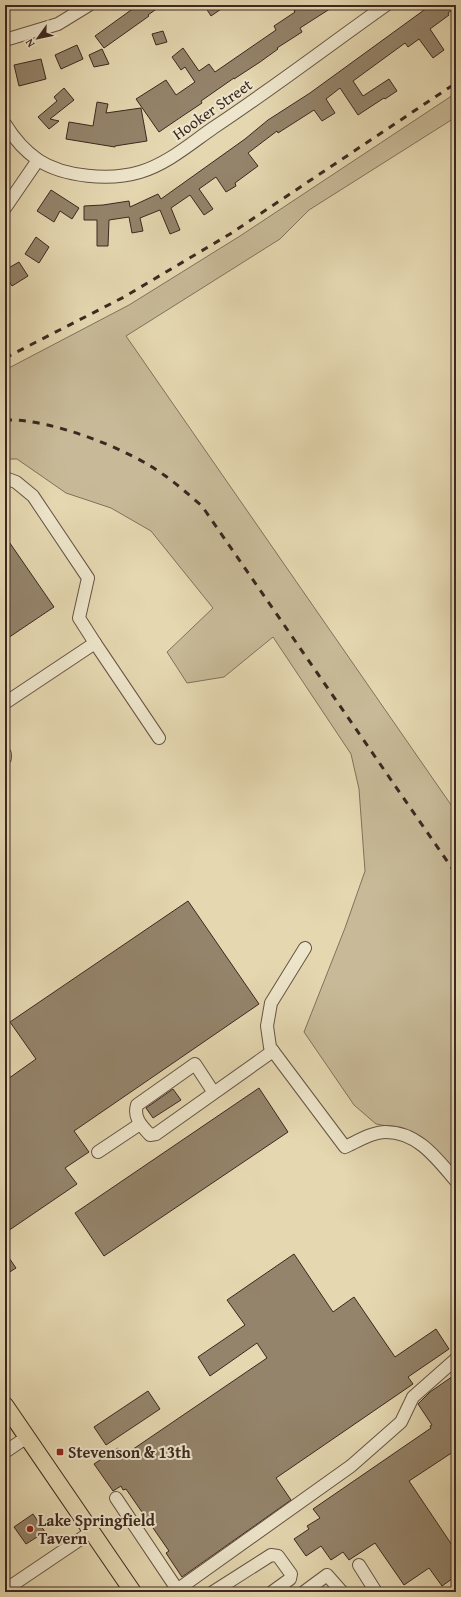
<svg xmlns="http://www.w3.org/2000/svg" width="461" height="1597" viewBox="0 0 461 1597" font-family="'Gentium Book Plus',serif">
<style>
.green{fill:#c8ba98;stroke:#82715c}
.building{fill:#94846b;stroke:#3c2820}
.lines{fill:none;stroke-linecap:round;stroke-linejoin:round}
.minor-casing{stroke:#665444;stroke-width:14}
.major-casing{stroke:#3c2820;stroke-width:18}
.minor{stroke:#eee6cc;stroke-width:12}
.major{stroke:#e5d8b1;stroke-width:16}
.rail{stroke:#3c2820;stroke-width:3;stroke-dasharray:7 7;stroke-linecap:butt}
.poi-dot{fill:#8f2418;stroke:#eee6cc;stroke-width:1.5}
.labels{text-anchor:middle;stroke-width:4;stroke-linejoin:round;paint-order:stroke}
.street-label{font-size:16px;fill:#3c2820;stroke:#eee6cc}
.poi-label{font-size:16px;font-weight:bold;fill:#3c2820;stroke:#eee6cc;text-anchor:start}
</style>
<rect width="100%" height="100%" fill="#e5d8b1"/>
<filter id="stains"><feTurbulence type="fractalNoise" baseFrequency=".005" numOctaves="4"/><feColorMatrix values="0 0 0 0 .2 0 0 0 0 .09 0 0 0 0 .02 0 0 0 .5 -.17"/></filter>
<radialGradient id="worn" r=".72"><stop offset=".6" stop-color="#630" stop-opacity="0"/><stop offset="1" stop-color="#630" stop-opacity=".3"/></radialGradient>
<path class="green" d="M456 93V117L309 210 280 239 126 336 456 812V1170L398 1128 376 1124 354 1105 304 1032 345 928 365 871 359 789 351 754 273 637 224 677 187 683 167 652 213 608 151 531 111 508 66 493 17 459H5V370L129 305 240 236Z"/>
<g class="building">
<path d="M138 5H162L148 15 149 16 104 48 95 36Z"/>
<path d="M204 5H227L211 16Z"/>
<path d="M303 5H336L300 28 302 32 277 48 278 49 260 62 234 79V78L201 101 202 103 184 115 159 132 136 99 166 80 176 95 195 82 185 67 181 70 172 57 183 48 199 71 209 64 215 72 276 30 274 26 295 12 294 11Z"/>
<path d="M431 5H456V7L448 13 449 15 430 29 444 50 433 58 419 39 408 47 405 43 353 81 363 96 389 79 397 91 385 99 384 98 358 115 340 88 326 99 335 113 322 121 314 110 278 133 277 131 248 153 258 166 235 183 236 186 226 192 216 177 199 189 213 209 204 215 190 195 171 208 180 230 170 234 160 210 140 218 143 231 132 233 129 217 109 220 108 246H97V220H84V206L103 205 129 201 130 207 158 194 161 199 245 139 268 120 310 93Z"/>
<path d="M163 31 167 42 156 45 152 34Z"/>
<path d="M77 45 83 59 61 69 55 55Z"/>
<path d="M102 49 109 64 94 67 89 55Z"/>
<path d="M41 59 46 79 19 86 14 65Z"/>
<path d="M64 88 74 100 50 119 59 121 49 129 38 117 57 101 54 97Z"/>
<path d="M97 102 108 104 106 113 141 108 147 141 115 146V147L66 139 69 122 93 126Z"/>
<path d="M51 190 79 208 72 219 60 211 54 222 37 211Z"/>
<path d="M36 237 49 247 39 263 25 254Z"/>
<path d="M19 262 28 276 12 286 5 275V270Z"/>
<path d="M5 536 54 607 5 640Z"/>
<path d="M188 901 259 1004 74 1131 89 1152 65 1168 77 1184 5 1233V1081L36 1059 10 1022Z"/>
<path d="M259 1088 288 1132 104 1256 75 1213Z"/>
<path d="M173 1089 181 1100 153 1118 146 1108Z"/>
<path d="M5 1252 16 1268 5 1275Z"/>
<path d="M294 1254 333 1312 354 1297 395 1357 436 1329 449 1349 408 1377 413 1384 276 1478 291 1500 182 1577 166 1553 169 1551 126 1489 123 1490 121 1486 113 1491 94 1464 118 1448 123 1456 267 1358 257 1343 210 1376 198 1357 245 1325 227 1300Z"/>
<path d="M456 1374V1450L409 1481 456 1551V1576L442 1586 429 1568 404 1585 375 1543 349 1560 343 1552 331 1560 321 1546 306 1556 294 1539 309 1529 307 1526 320 1518 313 1509 431 1428 430 1426 432 1425 418 1404 430 1392Z"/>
<path d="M148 1391 160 1409 106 1445 94 1427Z"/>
<path d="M33 1514 45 1532 26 1544 14 1527Z"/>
</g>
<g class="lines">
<defs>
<g id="minor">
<path d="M5 40 58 24 89 5"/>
<path d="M5 124C13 137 25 151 38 160 64 177 110 181 140 172 167 164 190 144 213 128 272 89 328 46 386 5"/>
<path d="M5 208 38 160"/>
<path d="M5 478 16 482 33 496 88 578 79 618 95 643"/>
<path d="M5 703 95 643 159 738"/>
<path d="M5 754V758"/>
<path d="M305 948 271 1003 267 1026 270 1047 345 1147C358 1141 372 1132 386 1132 418 1132 437 1159 456 1181"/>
<path d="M214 1093 195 1064 137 1105C133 1118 142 1126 150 1135L156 1134 273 1051"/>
<path d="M98 1152 140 1124"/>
<path d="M5 1452 27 1437"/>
<path d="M116 1498 179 1592"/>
<path d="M359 1565 376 1592"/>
<path d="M5 1590 91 1532"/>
<path d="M177 1590 351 1466 401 1422 413 1397 456 1359"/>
<path d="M213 1592 271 1555 278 1556 291 1574 290 1579 272 1592"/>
<path d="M304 1592 327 1575 342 1592"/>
</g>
<path id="major" d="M5 1405 133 1592"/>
</defs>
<use href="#minor" class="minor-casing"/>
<use href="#major" class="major-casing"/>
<use href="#minor" class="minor"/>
<use href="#major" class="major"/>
<g class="rail">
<path d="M5 358 124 297 230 234 456 83"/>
<path d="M5 420C49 418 129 449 164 475 177 484 189 495 202 506L456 874"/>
</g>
</g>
<g class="poi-dot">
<rect x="56" y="1448" width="8" height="8" rx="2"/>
<circle cx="30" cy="1529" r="4"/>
</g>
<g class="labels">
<g class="street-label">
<text transform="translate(212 109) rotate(-35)" y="6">Hooker Street</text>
</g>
<g class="poi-label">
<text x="68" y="1458">Stevenson &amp; 13th</text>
<text x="38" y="1526">Lake Springfield<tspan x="38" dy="18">Tavern</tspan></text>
</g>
</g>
<rect width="461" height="1597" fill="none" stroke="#e5d8b1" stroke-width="20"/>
<rect x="6" y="6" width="449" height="1585" fill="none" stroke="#3c2820" stroke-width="2"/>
<rect x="10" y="10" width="441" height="1577" fill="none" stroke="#3c2820"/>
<g transform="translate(38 38) rotate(237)" stroke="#eee6cc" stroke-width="3" paint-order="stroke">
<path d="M0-3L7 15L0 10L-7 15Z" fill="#3c2820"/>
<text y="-6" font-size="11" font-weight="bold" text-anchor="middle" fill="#3c2820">N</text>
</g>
<rect width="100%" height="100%" filter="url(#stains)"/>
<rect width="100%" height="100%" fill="url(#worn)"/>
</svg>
